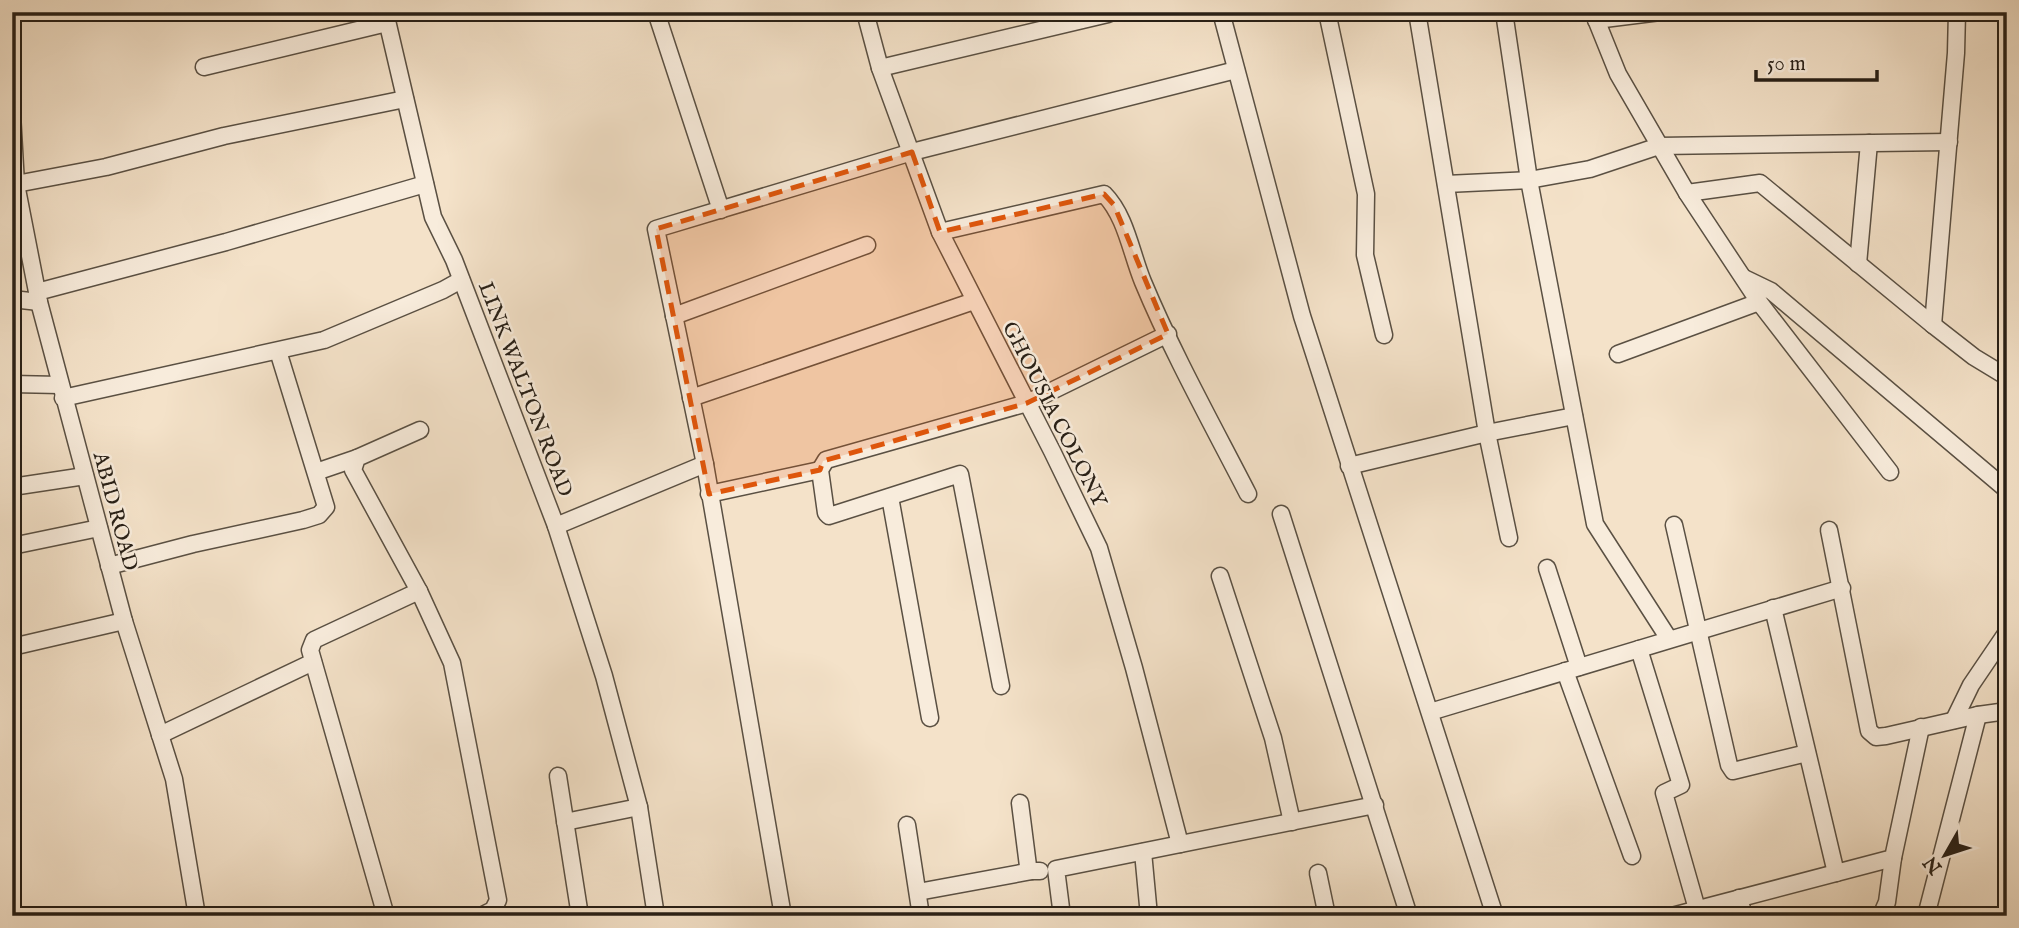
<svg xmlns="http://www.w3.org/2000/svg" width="2019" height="928" viewBox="0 0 2019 928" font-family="'IM FELL English',serif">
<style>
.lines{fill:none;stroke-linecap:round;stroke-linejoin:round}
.minor-casing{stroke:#5a5043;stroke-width:19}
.minor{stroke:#f8ecdc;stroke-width:16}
.marked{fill:#de560c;fill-opacity:0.2;stroke:#de560c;stroke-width:5;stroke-dasharray:14 9;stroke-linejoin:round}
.labels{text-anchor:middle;stroke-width:5;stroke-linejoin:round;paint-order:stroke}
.street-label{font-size:21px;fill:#271f16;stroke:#f8ecdc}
</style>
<rect width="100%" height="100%" fill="#f4e2c9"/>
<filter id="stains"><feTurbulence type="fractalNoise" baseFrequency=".00286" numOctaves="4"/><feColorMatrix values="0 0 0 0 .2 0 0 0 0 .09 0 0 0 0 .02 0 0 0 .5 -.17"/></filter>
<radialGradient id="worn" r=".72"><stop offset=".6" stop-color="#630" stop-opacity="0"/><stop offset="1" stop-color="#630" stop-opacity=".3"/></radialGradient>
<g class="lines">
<defs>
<g id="minor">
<path d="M385 12 433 217 454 260 556 526 604 676 639 807 656 916"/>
<path d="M656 12 721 210"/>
<path d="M865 12 880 68 940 232 1052 451 1099 548 1134 668 1180 844"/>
<path d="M1221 12 1302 316 1495 916"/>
<path d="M1327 12 1366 194 1365 255 1384 335"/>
<path d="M1504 12 1529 180 1595 524 1669 639"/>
<path d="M1593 12 1618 74 1687 193 1759 302 1890 472"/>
<path d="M1418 18 1487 433 1509 538"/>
<path d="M1596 20 1660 12"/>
<path d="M12 29 13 12"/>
<path d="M204 67 387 23"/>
<path d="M880 68 1108 14"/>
<path d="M12 114 16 184 39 302 124 621 174 779 197 916"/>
<path d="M16 184 106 167 224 136 405 99"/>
<path d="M1446 184 1529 180 1590 169 1659 146 1949 142"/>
<path d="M1687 193 1760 183 1933 325 1974 357 2007 377"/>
<path d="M940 232 1104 194C1126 216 1131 253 1143 282 1173 354 1212 424 1248 494"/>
<path d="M1858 264 1869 143"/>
<path d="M1744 278 1771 291 2007 490"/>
<path d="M37 292 226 242 425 184"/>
<path d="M12 299 39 302"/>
<path d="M674 316 867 245"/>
<path d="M1933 325 1956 53 1957 12"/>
<path d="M1618 354 1759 302"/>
<path d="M12 384 60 385"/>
<path d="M63 398 324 340 443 290 461 280"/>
<path d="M691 398 974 301"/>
<path d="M420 430 357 458 353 470 419 591 452 663 498 900 493 910 481 916"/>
<path d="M1349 466 1487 433 1574 416"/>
<path d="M316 472 357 458"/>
<path d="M12 487 85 476"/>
<path d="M709 494 820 470"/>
<path d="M890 497 930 718"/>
<path d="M1281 514 1409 916"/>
<path d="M1674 525 1729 765 1733 771 1807 753"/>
<path d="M556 526 705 464"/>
<path d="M1829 530 1869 731 1876 737 1886 736 1978 715 2007 711"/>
<path d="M12 546 99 528"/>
<path d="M109 566 193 544 303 520 319 515 326 507 278 351"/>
<path d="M1547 568 1579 667"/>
<path d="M1220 576 1273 738 1292 822"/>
<path d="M1773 608 1836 873"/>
<path d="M12 647 124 621"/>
<path d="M1639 649 1681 785 1664 793 1697 909"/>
<path d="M1565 671 1632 856"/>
<path d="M1001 686 960 474 829 516 826 513 820 470 826 460 1027 403 1168 334"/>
<path d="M1430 712 1842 588"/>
<path d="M1954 720 1971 685 2007 632"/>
<path d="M160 735 313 662"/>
<path d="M558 776 580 916"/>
<path d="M1020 803 1028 866 1032 871H1040"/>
<path d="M565 822 639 807"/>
<path d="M907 825 921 916"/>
<path d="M1143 852 1149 916"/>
<path d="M1318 873 1327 916"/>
<path d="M918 892 1032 871"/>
<path d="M1739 898 1744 916"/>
<path d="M386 916 310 650 314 640 419 591"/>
<path d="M783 916 705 464 656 229 912 152 1236 70"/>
<path d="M1062 916 1056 869 1375 805"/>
<path d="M1672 916 1893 858 1921 727"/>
<path d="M1881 916 1887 902 1893 858"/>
<path d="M1926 916 1978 715"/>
</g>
</defs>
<use href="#minor" class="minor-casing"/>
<use href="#minor" class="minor"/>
</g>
<path class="marked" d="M912 152 940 232 1104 194 1114 205 1168 334 1027 403 823 461 820 470 709 494 656 229Z"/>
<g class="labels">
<g class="street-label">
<text transform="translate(526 389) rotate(69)" y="7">LINK WALTON ROAD</text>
<text transform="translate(1055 414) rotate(63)" y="7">GHOUSIA COLONY</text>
<text transform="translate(116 511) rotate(75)" y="7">ABID ROAD</text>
</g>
</g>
<rect width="2019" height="928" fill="none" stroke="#f4e2c9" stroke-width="42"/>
<rect x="14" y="14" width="1991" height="900" fill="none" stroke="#271f16" stroke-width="3.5"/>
<rect x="21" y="21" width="1977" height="886" fill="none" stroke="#271f16" stroke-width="2"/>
<g transform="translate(1945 855) rotate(231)" stroke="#f8ecdc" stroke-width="5" paint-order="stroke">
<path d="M0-5L12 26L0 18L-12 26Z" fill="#271f16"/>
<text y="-10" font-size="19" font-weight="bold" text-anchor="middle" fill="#271f16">N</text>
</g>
<path d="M1756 70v10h121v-10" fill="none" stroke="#271f16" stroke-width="3.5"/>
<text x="1767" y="70" font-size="21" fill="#271f16" stroke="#f8ecdc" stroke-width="5" paint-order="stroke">50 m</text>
<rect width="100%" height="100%" filter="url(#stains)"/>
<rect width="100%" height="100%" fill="url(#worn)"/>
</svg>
